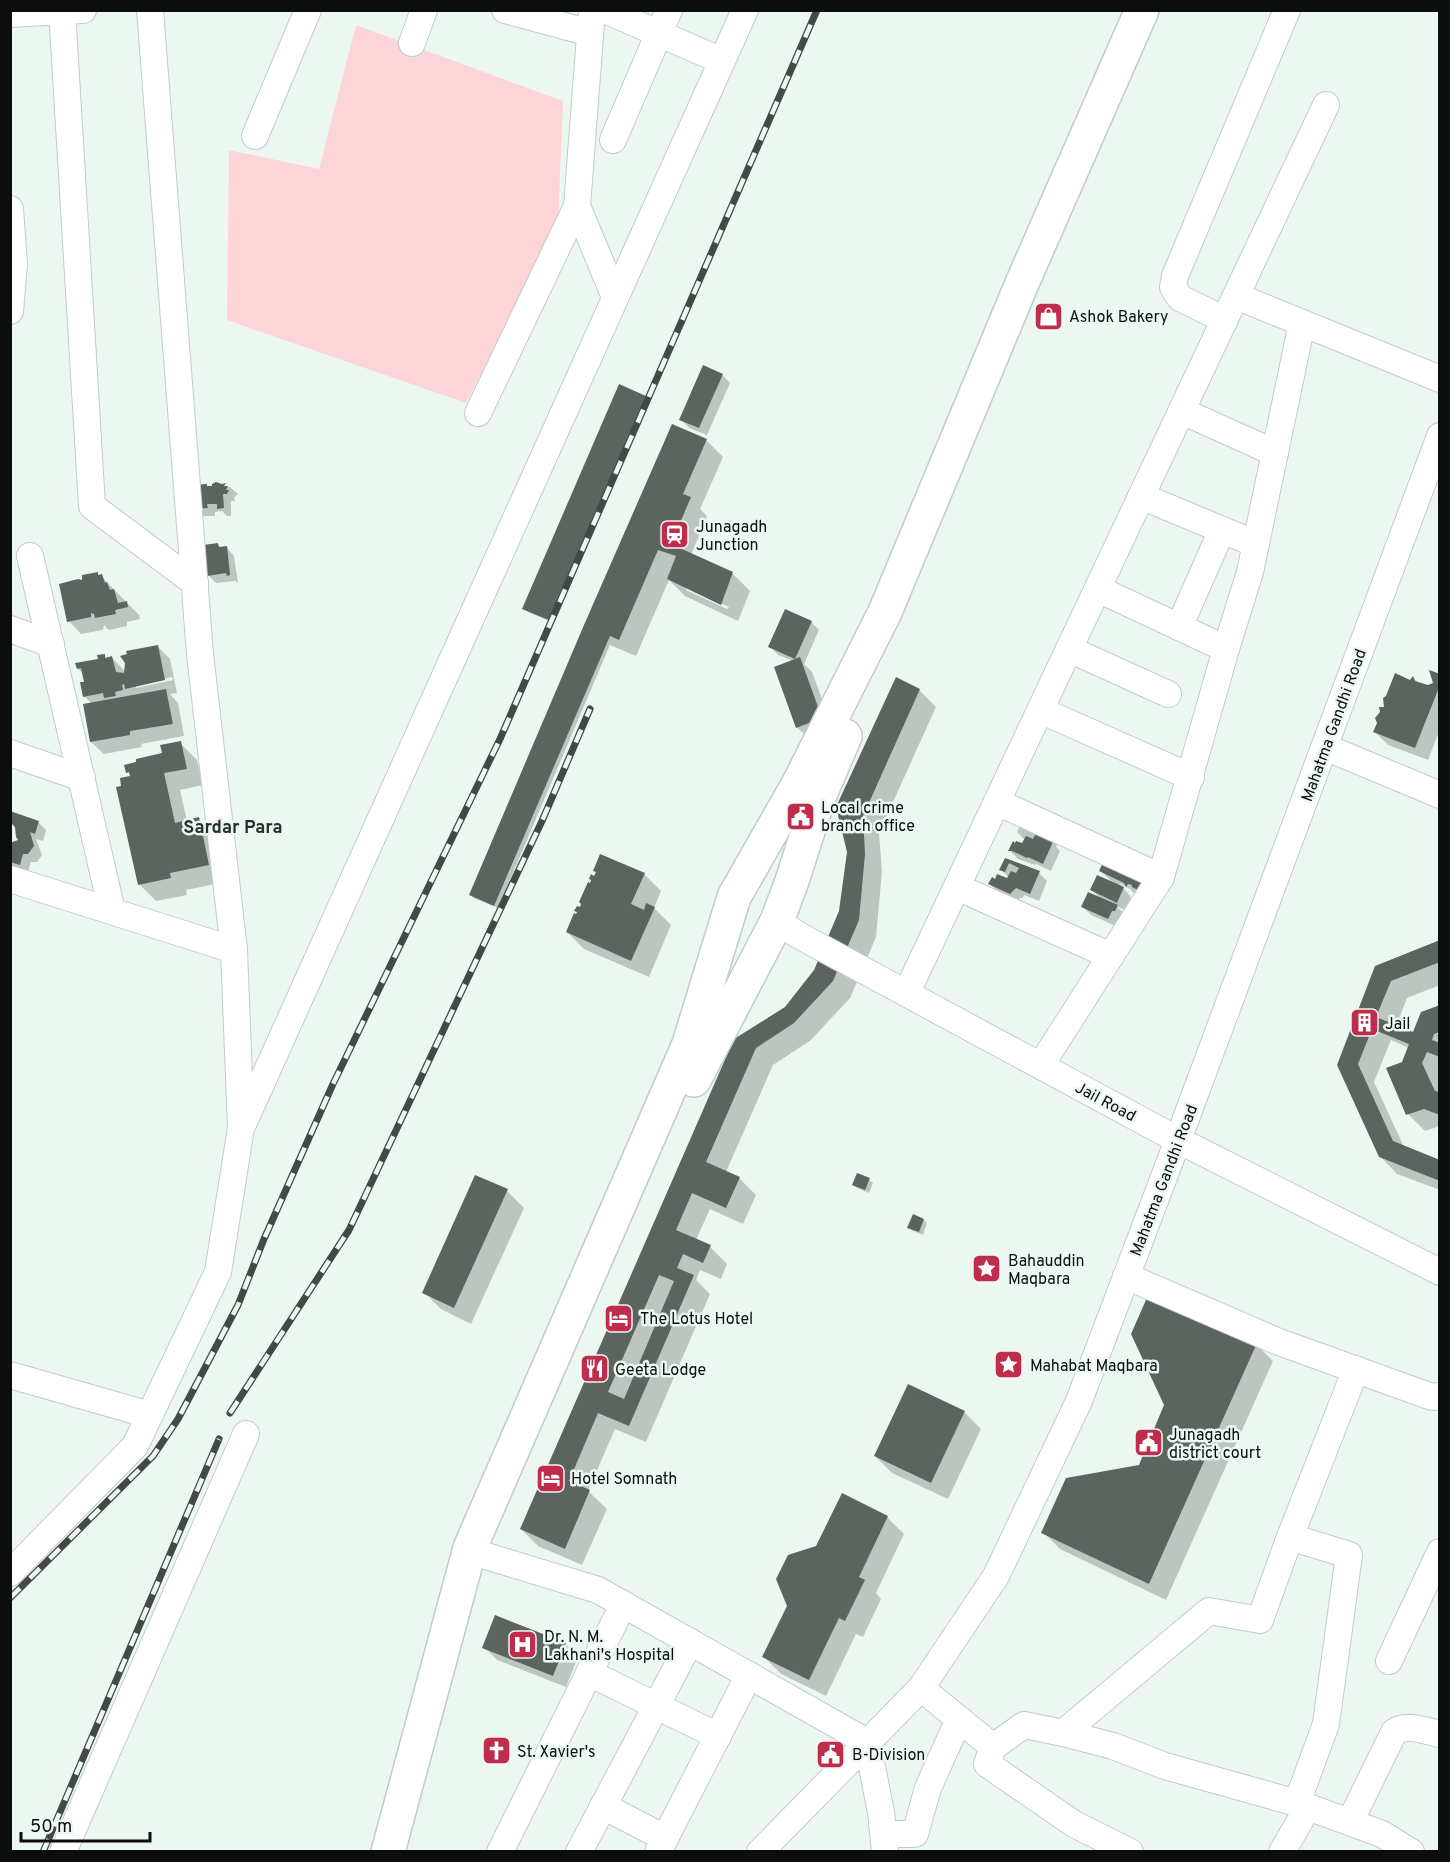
<svg xmlns="http://www.w3.org/2000/svg" width="1450" height="1862" viewBox="0 0 1450 1862" font-family="Overpass,sans-serif">
<style>
.green{fill:#fdd4d7}
.shadow{fill:#0003;fill-rule:evenodd}
.building{fill:#5b645f;fill-rule:evenodd}
.lines{fill:none;stroke-linecap:round;stroke-linejoin:round}
.minor-casing{stroke:#c2ccc7;stroke-width:28}
.major-casing{stroke:#c2ccc7;stroke-width:36}
.minor{stroke:#fff;stroke-width:26}
.major{stroke:#fff;stroke-width:33}
.rail-casing{stroke:#444946;stroke-width:7}
.rail{stroke:#edf7f1;stroke-width:4.5;stroke-dasharray:14;stroke-linecap:butt}
.labels{text-anchor:middle;stroke-width:5;stroke-linejoin:round;paint-order:stroke}
.poi-label{font-size:16px;fill:#0b0e0c;stroke:#edf7f1;text-anchor:start}
.street-label{font-size:16px;fill:#0b0e0c;stroke:#edf7f1}
.neighbourhood-label{font-size:18px;font-weight:bold;fill:#28302c;stroke:#edf7f1}
</style>
<rect width="100%" height="100%" fill="#edf7f1"/>
<path class="green" d="M356 25 563 101 558 223 466 403 227 320 229 150 319 169Z"/>
<g class="shadow">
<path d="M722 375 730 383 707 435 689 428 681 419Z"/>
<path d="M645 397 648 401 553 623 528 612 524 609Z"/>
<path d="M706 440 723 457 700 509 707 516 691 555 733 574 750 591 738 621 685 596 669 580 636 656 610 645 498 908 474 898 471 894ZM686 587 729 607 727 609 686 590Z"/>
<path d="M230 487 238 494 234 498 235 501H231V516H227L222 511 215 512V516H203L195 508 209 488Z"/>
<path d="M218 545 221 548 226 547 234 556 238 583 235 581 216 583 208 575Z"/>
<path d="M101 576 139 615 140 619 127 622V626L109 630 104 625 103 630 81 634 69 621 83 581Z"/>
<path d="M811 622 819 630 804 664 812 672 834 731 810 740 797 727 793 661 778 655 770 646Z"/>
<path d="M157 646 170 659 177 693 170 694 178 703 184 736 141 744 142 747 104 754 91 742 92 704 84 696 85 683 84 674 78 669 99 660 104 655 107 659 112 658 125 671ZM172 677 173 680 136 688V685Z"/>
<path d="M1440 675V729L1428 760 1388 745 1375 732 1386 708 1414 678 1419 684 1428 686 1435 684Z"/>
<path d="M919 690 936 707 879 833 882 871 876 937 850 998 811 1040 773 1065 726 1172 739 1178 756 1195 743 1224 710 1209 696 1240 710 1247 727 1264 721 1279 700 1270 696 1280 710 1294 646 1442 615 1429 588 1491 607 1509 582 1565 538 1546 521 1529 736 1040 786 1008 815 971 841 911 849 852 838 808Z"/>
<path d="M180 743 197 760 203 785 180 790 187 821 198 819 215 836 225 882 186 890 187 895 156 901 139 884 123 787 132 777 128 772 164 755Z"/>
<path d="M38 822 46 830 43 841 36 839 42 855 37 862H31L28 872 10 867V845L21 841Z"/>
<path d="M1021 824 1026 827 1036 836 1049 837 1057 845 1056 847 1060 851 1051 871 1036 864 1035 865 1018 859 1010 851 1023 845 1025 840 1017 832Z"/>
<path d="M1006 860 1039 873 1047 881 1039 901 1024 895 1023 898H1020L1019 901 998 892 990 884 1014 882 1001 870Z"/>
<path d="M1100 870 1155 881 1135 894 1130 889 1119 883 1131 897 1125 910 1116 906 1125 914 1116 926 1091 915 1083 907 1101 899 1092 890 1114 884Z"/>
<path d="M644 874 661 891 654 908 671 925 649 977 584 949 567 932 581 909Z"/>
<path d="M1440 941V985L1407 998 1396 1027 1413 1033 1437 1031V1034L1440 1033V1126L1425 1131 1408 1114 1403 1064 1409 1048 1391 1040 1374 1082 1404 1147 1440 1161V1190L1397 1174 1380 1156 1338 1065 1376 967Z"/>
<path d="M869 1180 873 1183 869 1193 857 1188 853 1185Z"/>
<path d="M507 1191 524 1208 471 1324 441 1309 424 1292Z"/>
<path d="M924 1220 927 1223 923 1235 913 1231 909 1227Z"/>
<path d="M1256 1344 1273 1361 1166 1600 1060 1549 1043 1532 1140 1466Z"/>
<path d="M964 1412 981 1429 948 1499 892 1473 875 1456Z"/>
<path d="M887 1517 904 1534 876 1593 881 1599 863 1637 856 1634 826 1696 781 1674 764 1657 817 1547Z"/>
<path d="M565 1644 578 1657 566 1687 497 1660 484 1647Z"/>
</g>
<g class="building">
<path d="M703 365 723 374 699 428 679 420Z"/>
<path d="M619 384 646 396 549 620 522 609Z"/>
<path d="M672 424 707 439 683 494 691 497 674 537 665 533 662 540 733 572 721 605 667 579 676 556 658 550 619 640 610 636 494 906 469 895 584 625Z"/>
<path d="M216 482 222 484 226 483 224 486H228L226 490H229L227 494H223L224 508 217 509V504H207L208 508 194 509 192 485 207 484V486H212V484Z"/>
<path d="M218 543 219 547 227 546 230 575 227 576 226 573 207 576 203 545Z"/>
<path d="M98 572V575L102 574 105 583 107 582 110 590 114 589 118 603 127 601 128 607 115 610 116 614 95 618 94 614 91 613V617L67 622 59 584 78 579 82 580V575Z"/>
<path d="M785 609 812 621 795 659 768 647Z"/>
<path d="M158 645 165 680 125 689 124 684 122 685 123 690 115 692 116 696 104 698 103 693 83 697 80 682H84L81 668 77 669 75 663 98 659 97 655 105 654V658L112 656 116 672 124 673 125 663 120 656 127 654 126 651Z"/>
<path d="M800 657 822 718 796 728 774 667Z"/>
<path d="M1429 670 1440 674V685L1415 748 1373 732 1377 723 1375 718 1380 712 1379 707H1384L1383 698 1386 696 1395 673 1410 680 1413 676 1415 681 1428 685 1433 683Z"/>
<path d="M896 677 920 689 863 816 865 854 859 920 833 981 794 1023 756 1048 706 1162 740 1177 726 1208 692 1193 676 1230 711 1245 703 1263 683 1254 677 1268 694 1275 629 1426 598 1413 569 1481 590 1490 565 1549 520 1529 734 1039 785 1007 814 970 839 911 847 852 836 807ZM659 1275 674 1281 624 1399 608 1392Z"/>
<path d="M166 689 173 724 130 731V735L90 742 83 704Z"/>
<path d="M181 741 187 769 164 773 175 823 199 817 209 865 170 873 171 878 138 885 116 787 121 786 120 778 130 776 129 772 126 773 124 765 136 762V759L162 753 160 745Z"/>
<path d="M10 811 39 821 35 834 30 832 34 846 28 854H23L20 865 10 862V843L18 840 16 837 15 827 10 822Z"/>
<path d="M1038 830 1053 842 1043 864 1028 857 1027 858 1012 851H1008L1013 841 1015 843 1016 841 1022 843 1026 836 1033 839Z"/>
<path d="M600 854 645 873 631 904 644 910 646 903 655 907 631 961 566 932 574 913 576 914 577 912 574 911 577 906 580 907 581 904 579 902 588 882 590 883 591 880 589 879 591 874 594 876 596 872 593 871Z"/>
<path d="M1106 856 1156 879 1148 895 1132 887V885L1128 884 1126 887 1124 883 1099 871Z"/>
<path d="M1005 858 1040 871 1030 894 1016 888 1010 894 988 884 992 877 995 879 997 874 1007 878 1011 871 1016 873 1019 868 1009 863 1005 872 999 870Z"/>
<path d="M1097 875 1124 887 1117 903 1090 890Z"/>
<path d="M1088 892 1118 905 1115 911H1112L1108 919 1081 907Z"/>
<path d="M1440 940V962L1391 981 1376 1017 1413 1032 1421 1012 1440 1005V1032L1434 1034 1432 1040 1440 1043V1057L1427 1052 1422 1063 1435 1091 1440 1092V1115L1424 1109 1406 1115 1386 1068 1402 1062 1409 1044 1372 1029 1358 1064 1393 1141 1440 1160V1181L1379 1157 1337 1065 1375 966Z"/>
<path d="M857 1173 870 1178 865 1190 852 1185Z"/>
<path d="M475 1175 508 1189 454 1308 422 1293Z"/>
<path d="M913 1214 924 1219 919 1232 907 1228Z"/>
<path d="M1149 1293 1257 1343 1149 1584 1041 1533 1066 1478 1139 1465 1164 1405 1131 1334Z"/>
<path d="M908 1384 965 1411 931 1483 874 1456Z"/>
<path d="M842 1493 888 1516 859 1577 865 1580 845 1621 839 1618 809 1680 762 1657 787 1606 776 1579 788 1555 816 1546Z"/>
<path d="M495 1615 566 1643 553 1676 482 1648Z"/>
</g>
<g class="lines">
<defs>
<g id="minor">
<path d="M62 10 92 506 195 583"/>
<path d="M505 10 590 33"/>
<path d="M592 10 577 206 615 297"/>
<path d="M605 10 722 61"/>
<path d="M10 14 83 10"/>
<path d="M412 43 424 10"/>
<path d="M255 136 308 10"/>
<path d="M613 140 669 10"/>
<path d="M10 209 14 264 10 311"/>
<path d="M1236 296 1440 379"/>
<path d="M1225 320 1180 298 1173 287 1175 276 1287 10"/>
<path d="M1182 411 1275 453"/>
<path d="M478 413 577 206"/>
<path d="M1141 496 1256 544"/>
<path d="M30 556 112 911"/>
<path d="M1098 589 1226 649"/>
<path d="M1179 627 1222 530"/>
<path d="M10 629 51 644"/>
<path d="M1069 649 1168 694"/>
<path d="M1040 710 1191 777"/>
<path d="M1325 747 1440 795"/>
<path d="M10 753 82 778"/>
<path d="M997 802 1161 877"/>
<path d="M10 879 234 950"/>
<path d="M957 887 1111 956"/>
<path d="M777 921 800 936 1178 1140 1440 1272"/>
<path d="M907 992 1326 105"/>
<path d="M1041 1065 1161 877 1226 649 1250 572 1302 323"/>
<path d="M244 1122 745 10"/>
<path d="M1126 1276 1279 1342 1432 1397 1440 1396"/>
<path d="M10 1375 150 1415"/>
<path d="M1290 1537 1349 1555 1326 1724 1297 1803"/>
<path d="M486 1556 598 1590 867 1742 881 1812 885 1852"/>
<path d="M10 1573 135 1446 218 1272 241 1128 234 950 200 654 150 10"/>
<path d="M1389 1661 1440 1552"/>
<path d="M589 1673 718 1736"/>
<path d="M921 1688 993 1747 987 1764 1074 1824 1130 1852"/>
<path d="M1063 1733 1209 1611 1260 1620 1290 1537 1356 1369"/>
<path d="M993 1747 1024 1725 1063 1733 1113 1746 1165 1766 1297 1803 1382 1834 1411 1852"/>
<path d="M603 1806 665 1838"/>
<path d="M1350 1822 1394 1732C1408 1723 1425 1731 1440 1734"/>
<path d="M884 1834H915L928 1788 959 1719"/>
<path d="M63 1852 246 1434"/>
<path d="M500 1852 623 1605"/>
<path d="M579 1852 690 1642"/>
<path d="M658 1852 749 1675"/>
<path d="M760 1852 921 1688 996 1576 1079 1401 1178 1140 1440 436"/>
<path d="M1282 1852 1308 1807"/>
</g>
<g id="major">
<path d="M694 1080 777 921 792 881 819 797 845 736"/>
<path d="M388 1852 470 1548 689 1044 734 897 799 783 885 612 1023 281 1142 10"/>
</g>
</defs>
<use href="#minor" class="minor-casing"/>
<use href="#major" class="major-casing"/>
<use href="#minor" class="minor"/>
<use href="#major" class="major"/>
<defs>
<g id="rail">
<path d="M230 1413 349 1230 542 821 590 709"/>
<path d="M10 1598 153 1456 178 1419 238 1305 264 1239 333 1084 500 739 817 10"/>
<path d="M43 1852 219 1439"/>
</g>
</defs>
<use href="#rail" class="rail-casing"/>
<use href="#rail" class="rail"/>
</g>
<defs>
<symbol id="shop-square" viewBox="-11 -11 22 22"><rect x="-9" y="-9" width="18" height="18" rx="4" fill="#be2d4c" stroke="#edf7f1"/><path d="M-5-2.5h2.3a2.7 3.5 0 0 1 5.4 0H5L5.5 6h-11ZM-1.5-2.5h3a1.5 2.3 0 0 0-3 0Z" fill="#fff"/></symbol>
<symbol id="station-square" viewBox="-11 -11 22 22"><rect x="-9" y="-9" width="18" height="18" rx="4" fill="#be2d4c" stroke="#edf7f1"/><path d="M-3-6H3Q5-6 5-4V2Q5 4 3 4L4.5 6H3L1.5 4h-3L-3 6H-4.5L-3 4Q-5 4-5 2V-4Q-5-6-3-6ZM-3.5-4v3h7v-3ZM-3.5 1v1.5H-2V1ZM2 1v1.5H3.5V1Z" fill="#fff"/></symbol>
<symbol id="civic-square" viewBox="-11 -11 22 22"><rect x="-9" y="-9" width="18" height="18" rx="4" fill="#be2d4c" stroke="#edf7f1"/><path d="M-.6-6.5H3V-4.5H.6V-3L4-1V1h2V6H-6V1h2V-1L-.6-3ZM-1.2 2.5V6h2.4V2.5Z" fill="#fff"/></symbol>
<symbol id="building-square" viewBox="-11 -11 22 22"><rect x="-9" y="-9" width="18" height="18" rx="4" fill="#be2d4c" stroke="#edf7f1"/><path d="M-4-6H4V6H1V3H-1V6H-4ZM-2.5-4.3h1.7v1.8h-1.7ZM.8-4.3h1.7v1.8H.8ZM-2.5-1h1.7V.8h-1.7ZM.8-1h1.7V.8H.8Z" fill="#fff"/></symbol>
<symbol id="sight-square" viewBox="-11 -11 22 22"><rect x="-9" y="-9" width="18" height="18" rx="4" fill="#be2d4c" stroke="#edf7f1"/><path d="M0-6L1.8-2.2L6-1.7L2.9 1.2L3.7 5.4L0 3.3L-3.7 5.4L-2.9 1.2L-6-1.7L-1.8-2.2Z" fill="#fff"/></symbol>
<symbol id="hotel-square" viewBox="-11 -11 22 22"><rect x="-9" y="-9" width="18" height="18" rx="4" fill="#be2d4c" stroke="#edf7f1"/><path d="M-6-4.5h1.5V1H6V5H4.5V3h-9V5H-6ZM-4 0a1.8 1.8 0 1 1 3.6 0ZM.5 0V-2.5h3Q6-2.5 6 0Z" fill="#fff"/></symbol>
<symbol id="restaurant-square" viewBox="-11 -11 22 22"><rect x="-9" y="-9" width="18" height="18" rx="4" fill="#be2d4c" stroke="#edf7f1"/><path d="M-5-6h1v4h1v-4h1v4h1v-4h1v5L-1.5 .5V6h-2V.5L-5-1ZM5-6V6H3V1.5H1.5Q1.5-4 5-6Z" fill="#fff"/></symbol>
<symbol id="hospital-square" viewBox="-11 -11 22 22"><rect x="-9" y="-9" width="18" height="18" rx="4" fill="#be2d4c" stroke="#edf7f1"/><path d="M-5-5h3v3.5h4V-5h3V5h-3V1.5h-4V5h-3Z" fill="#fff"/></symbol>
<symbol id="church-square" viewBox="-11 -11 22 22"><rect x="-9" y="-9" width="18" height="18" rx="4" fill="#be2d4c" stroke="#edf7f1"/><path d="M-1.2-6h2.4v3.5h3.3v2.4h-3.3V6h-2.4V-.1h-3.3v-2.4h3.3Z" fill="#fff"/></symbol>
</defs>
<g fill-rule="evenodd">
<use href="#shop-square" x="1032" y="300" width="33" height="33"/>
<use href="#station-square" x="658" y="518" width="33" height="33"/>
<use href="#civic-square" x="784" y="800" width="33" height="33"/>
<use href="#building-square" x="1348" y="1006" width="33" height="33"/>
<use href="#sight-square" x="970" y="1252" width="33" height="33"/>
<use href="#hotel-square" x="602" y="1302" width="33" height="33"/>
<use href="#sight-square" x="992" y="1348" width="33" height="33"/>
<use href="#restaurant-square" x="578" y="1352" width="33" height="33"/>
<use href="#civic-square" x="1132" y="1426" width="33" height="33"/>
<use href="#hotel-square" x="534" y="1462" width="33" height="33"/>
<use href="#hospital-square" x="506" y="1628" width="33" height="33"/>
<use href="#church-square" x="480" y="1734" width="33" height="33"/>
<use href="#civic-square" x="814" y="1738" width="33" height="33"/>
</g>
<g class="labels">
<g class="poi-label">
<text x="1069" y="322">Ashok Bakery</text>
<text x="696" y="532">Junagadh<tspan x="696" dy="18">Junction</tspan></text>
<text x="821" y="813">Local crime<tspan x="821" dy="18">branch office</tspan></text>
<text x="1385" y="1029">Jail</text>
<text x="1008" y="1266">Bahauddin<tspan x="1008" dy="18">Maqbara</tspan></text>
<text x="640" y="1324">The Lotus Hotel</text>
<text x="1030" y="1371">Mahabat Maqbara</text>
<text x="615" y="1375">Geeta Lodge</text>
<text x="1169" y="1440">Junagadh<tspan x="1169" dy="18">district court</tspan></text>
<text x="571" y="1484">Hotel Somnath</text>
<text x="544" y="1642">Dr. N. M.<tspan x="544" dy="18">Lakhani's Hospital</tspan></text>
<text x="517" y="1757">St. Xavier's</text>
<text x="852" y="1760">B-Division</text>
</g>
<g class="street-label">
<text transform="translate(1333 725) rotate(-70)" y="6">Mahatma Gandhi Road</text>
<text transform="translate(1106 1101) rotate(28)" y="6">Jail Road</text>
<text transform="translate(1163 1180) rotate(-69)" y="6">Mahatma Gandhi Road</text>
</g>
<g class="neighbourhood-label">
<text x="233" y="833">Sardar Para</text>
</g>
</g>
<rect width="1450" height="1862" fill="none" stroke="#0b0e0c" stroke-width="24"/>
<path d="M21 1832v9h129v-9" fill="none" stroke="#0b0e0c" stroke-width="3"/>
<text x="30" y="1832" font-size="18" fill="#0b0e0c" stroke="#edf7f1" stroke-width="4.5" paint-order="stroke">50 m</text>
</svg>
